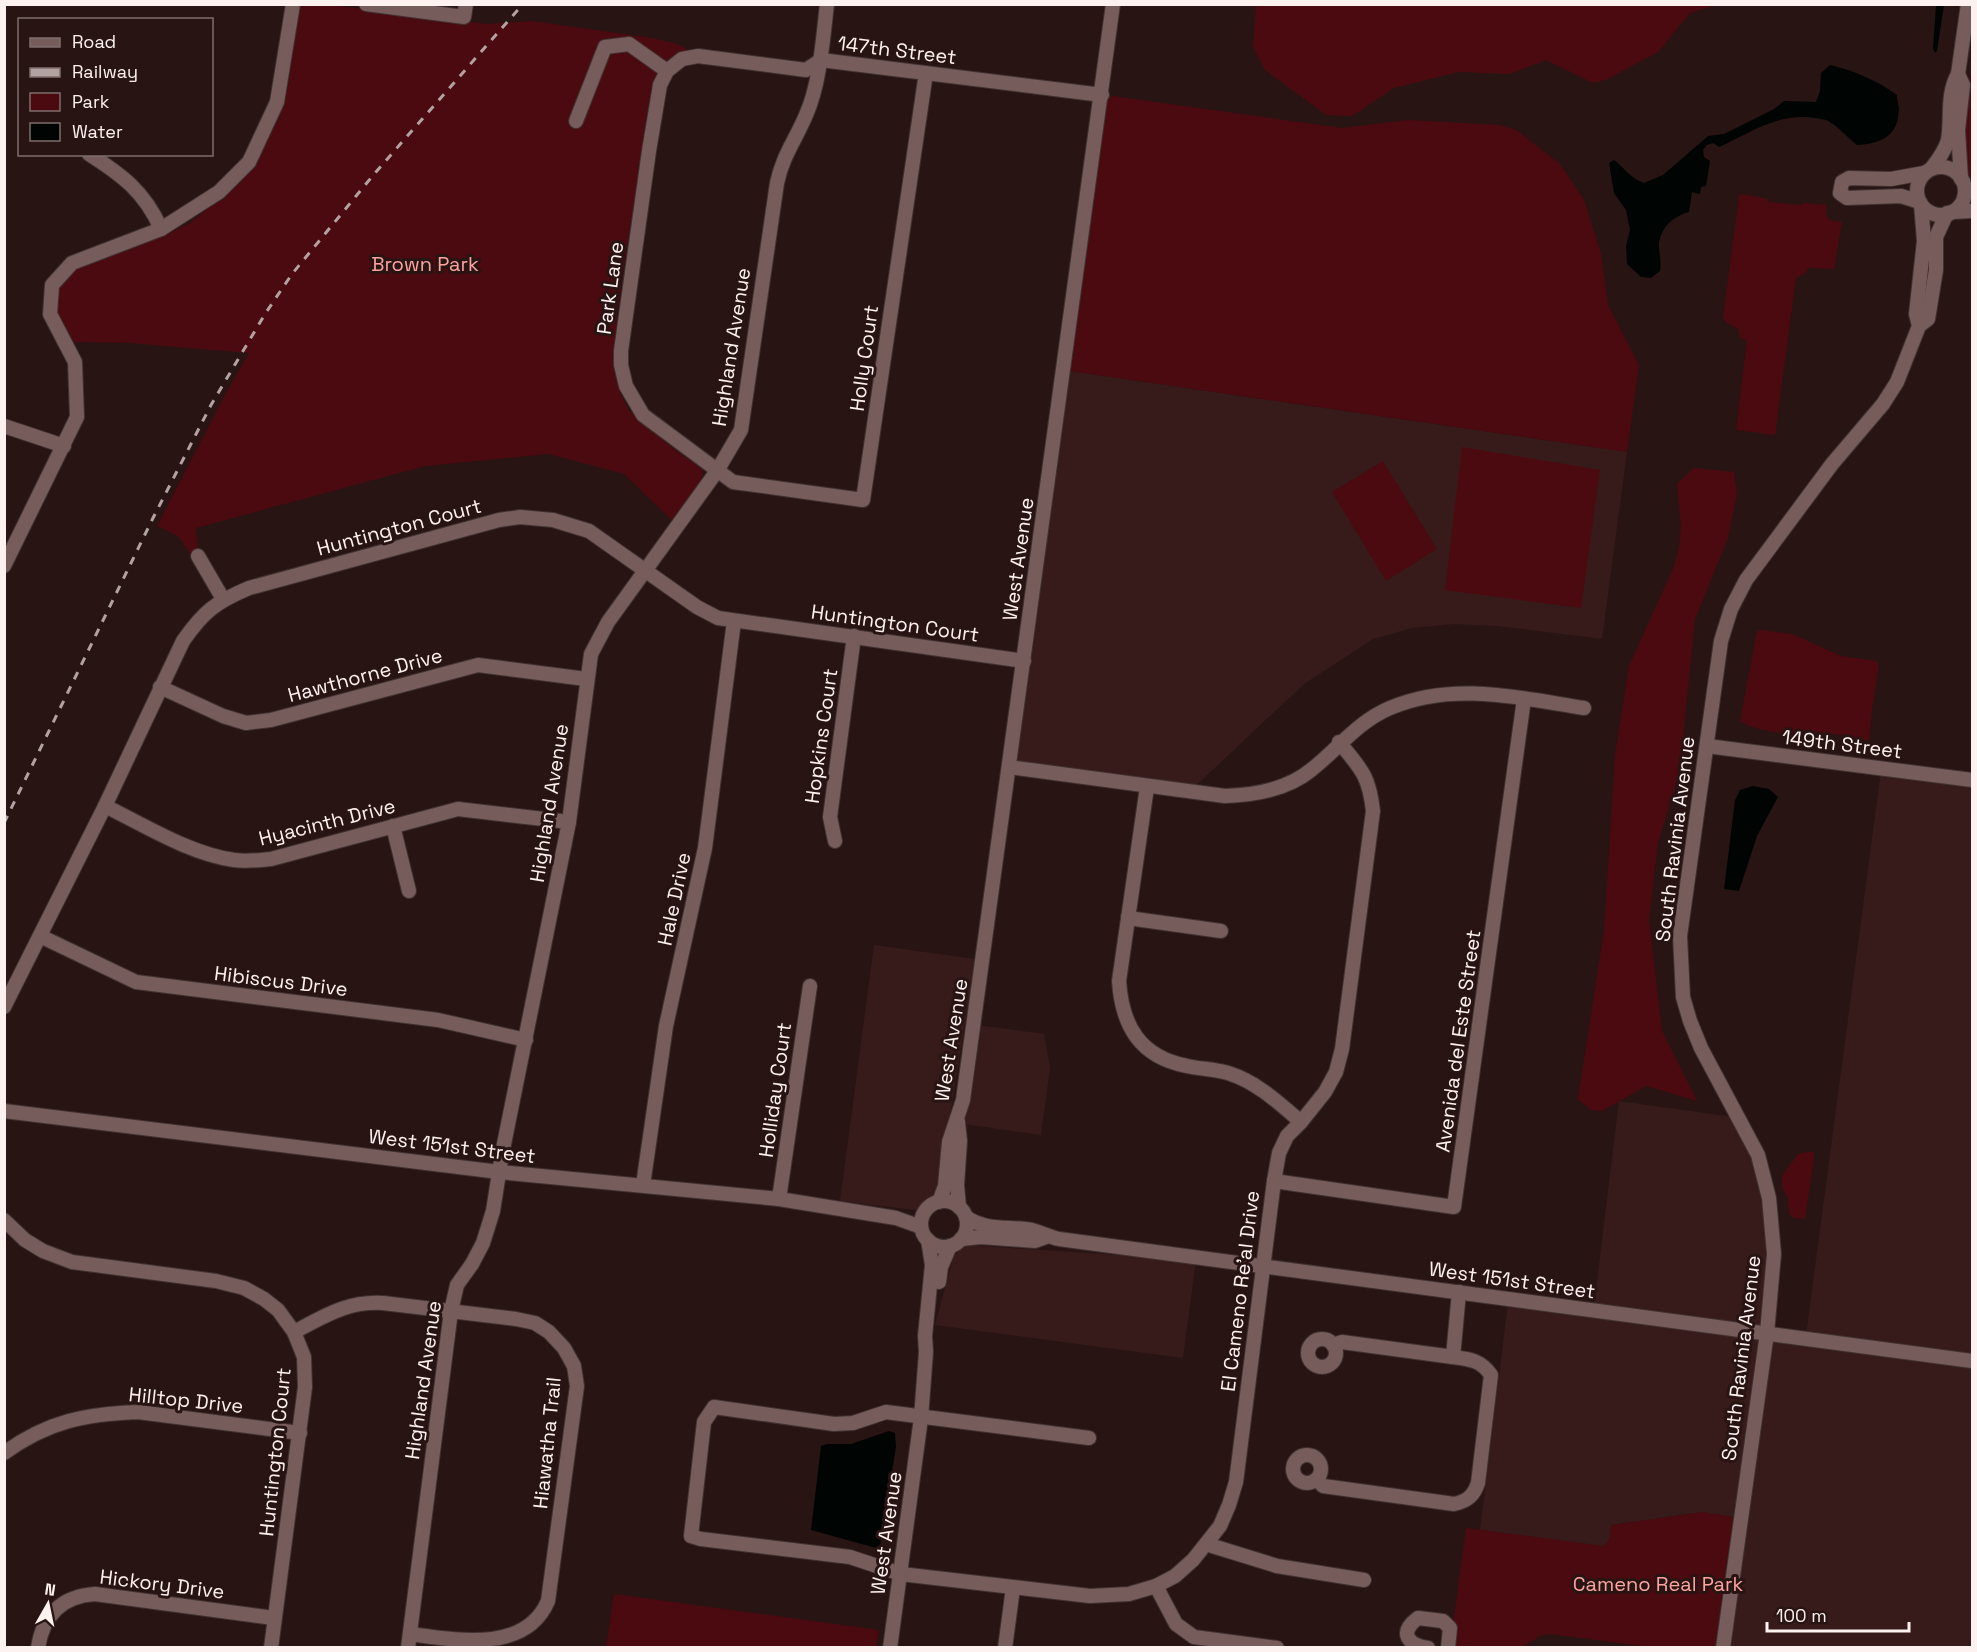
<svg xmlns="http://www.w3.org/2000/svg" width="1977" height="1652" viewBox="0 0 1977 1652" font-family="'Space Grotesk',sans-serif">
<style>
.built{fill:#361b1a}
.green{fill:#4b0a0f}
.water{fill:#000504}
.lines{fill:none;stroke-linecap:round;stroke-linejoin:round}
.minor-casing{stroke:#403232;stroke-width:16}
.minor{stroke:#765c5b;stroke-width:14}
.rail{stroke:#b2a3a2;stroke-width:3;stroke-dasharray:8 8;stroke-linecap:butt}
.labels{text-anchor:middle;stroke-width:6;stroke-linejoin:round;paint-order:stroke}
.street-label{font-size:20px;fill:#fef2f1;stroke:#291414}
.park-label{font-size:20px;fill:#fda4a0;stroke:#291414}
</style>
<rect width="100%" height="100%" fill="#291414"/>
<g class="built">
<path d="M1070 371 1627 452 1602 639 1497 626 1454 624 1412 628 1373 639 1304 684 1186 795 1012 770Z"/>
<path d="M1881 771 1972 783V1357L1806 1335Z"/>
<path d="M874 945 975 959 936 1203 923 1211 840 1201Z"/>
<path d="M977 1025 1044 1034 1050 1068 1041 1135 963 1124Z"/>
<path d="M1619 1101 1733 1117 1753 1155 1765 1197 1769 1254 1764 1328 1594 1306Z"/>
<path d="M965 1245 1196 1260 1183 1358 935 1325 954 1256Z"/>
<path d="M1508 1303 1762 1335 1738 1518 1702 1512 1611 1525 1610 1538 1604 1547 1480 1530Z"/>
<path d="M1770 1335 1972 1369V1647L1729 1648Z"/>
</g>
<g class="green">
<path d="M298 5H331L486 24 532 21 652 38 677 44 688 50C669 56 657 70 651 89L617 312 615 367 621 395 628 409 666 443 703 470 701 481 672 520 624 474 549 454 425 466 196 528 198 550 190 554 178 536 157 526 227 391 249 353 129 343 74 342 56 310 58 286 75 267 108 253 138 245 163 236 190 223 226 194 257 161 280 116 288 84Z"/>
<path d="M1256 5V4L1717 5 1690 13 1658 52 1606 80 1593 83 1546 60 1510 74 1458 72 1394 88 1352 116 1326 115 1265 70 1253 47Z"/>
<path d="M1972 64V184C1952 153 1967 98 1972 64Z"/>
<path d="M1105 95 1342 128 1408 120 1500 125 1516 130 1560 164 1584 200 1601 254 1608 305 1639 365 1627 452 1070 371Z"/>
<path d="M1742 194 1768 199V202L1802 205 1803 203 1827 205 1826 214 1830 220 1842 222 1834 269 1808 268 1806 273 1796 278 1775 435 1736 430 1747 340 1740 338 1738 329 1726 322 1723 317 1739 196Z"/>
<path d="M1462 447 1600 470 1581 608 1445 590Z"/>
<path d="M1383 461 1437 549 1386 581 1332 492Z"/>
<path d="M1694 468 1734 472 1737 494 1728 538 1695 619 1680 769 1658 843 1649 919 1662 1031 1697 1101 1646 1086 1602 1111 1591 1110 1578 1099 1604 931 1615 755 1629 666 1673 569 1679 548 1681 526 1677 484Z"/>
<path d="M1762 630 1792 634 1841 656 1877 661 1879 666 1872 709 1869 741C1860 739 1851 736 1842 735 1808 731 1771 739 1740 721L1757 631Z"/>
<path d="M1809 1152H1814V1158L1805 1219 1794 1218 1789 1214 1788 1197 1782 1188V1176L1798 1154Z"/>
<path d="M1703 1512 1733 1517 1716 1647H1649L1550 1634 1540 1636 1523 1647 1450 1648 1466 1528 1604 1546 1610 1538 1611 1525Z"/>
<path d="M614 1594 879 1630 876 1647H606Z"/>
</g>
<g class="water">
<path d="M1936 5H1944L1937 51 1935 53 1933 48Z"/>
<path d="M1830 65C1853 70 1878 81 1897 95 1897 100 1898 103 1899 109 1899 110 1898 117 1898 118 1894 139 1876 144 1857 145 1848 138 1839 127 1828 121 1825 119 1819 119 1815 118 1779 112 1750 133 1719 147L1713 143 1707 145 1703 150 1704 157 1710 161 1706 186 1701 187 1700 194 1692 192 1689 212C1674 216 1662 226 1659 242 1658 251 1662 261 1660 271L1651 278 1641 277 1627 264 1626 246 1630 230 1626 210 1614 193 1609 163 1614 160C1626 169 1629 177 1644 183L1663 175 1708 136 1724 134 1774 109 1784 101 1816 102 1820 91 1821 73Z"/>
<path d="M1753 786 1769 789 1778 797 1757 836 1739 891 1724 889 1735 800 1740 790Z"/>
<path d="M889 1431 895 1433 896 1447 880 1546 876 1548 811 1530 821 1446 827 1444H851Z"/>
</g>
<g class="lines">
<defs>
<g id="minor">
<path d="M366 4 464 17 466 4"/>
<path d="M926 73 863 500 733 482 643 415 626 386 621 365V351L649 151 660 85 667 71 682 59 698 56 806 70 821 60 1102 95"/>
<path d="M1958 74 1963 85 1958 130 1961 179"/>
<path d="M576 121 605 47 629 44 667 71"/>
<path d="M89 154C122 175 145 192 161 229"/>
<circle cx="1941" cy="191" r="24"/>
<path d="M1931 169C1938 160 1945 151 1948 140 1952 118 1946 95 1958 74L1968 4"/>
<path d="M1920 202 1901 196 1847 198 1840 193 1842 182 1849 178 1891 179 1924 173"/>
<path d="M1951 212 1972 211"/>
<path d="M1919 326 1928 319 1936 270V237L1947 213"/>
<path d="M4 426 64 446"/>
<path d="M198 556 223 599"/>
<path d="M4 566 77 417 75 362 50 314 52 285 72 263 161 229 219 192 249 162 277 102 293 4"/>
<path d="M160 687 223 716 246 723 271 720 478 665 586 679"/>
<path d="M1707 746 1972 780"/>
<path d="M1009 767 1225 796C1255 795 1287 790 1311 770 1339 748 1357 722 1390 708 1453 681 1520 698 1584 708"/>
<path d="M1147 787 1119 981C1122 1026 1140 1057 1187 1066 1200 1069 1215 1069 1228 1073 1257 1082 1279 1103 1301 1122"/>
<path d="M105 806C144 825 190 854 234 860 247 862 259 860 271 859L458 809 569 822"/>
<path d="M393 826 409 891"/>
<path d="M835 841 830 817 854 636"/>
<path d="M1128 918 1221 931"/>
<path d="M40 936 136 982 438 1020 526 1040"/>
<path d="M4 1007 105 806 183 641C204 611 216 602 249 588L499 520 520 517 553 520 589 531 697 607 718 618 1024 661"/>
<path d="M4 1111 499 1172 779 1199 896 1218 921 1227"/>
<path d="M958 1122 960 1141 957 1185 959 1207"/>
<path d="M1274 1181 1454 1207 1524 699"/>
<path d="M643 1185 666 1026 705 848 734 621"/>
<path d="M779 1199 810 986"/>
<circle cx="944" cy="1224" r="23"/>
<path d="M939 1202 945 1186 949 1142 963 1100 1113 4"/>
<path d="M966 1217C985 1231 1010 1226 1032 1230 1041 1232 1049 1237 1059 1239L1972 1361"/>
<path d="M4 1220 25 1240 43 1251 72 1262 216 1281 244 1288 264 1299 278 1310 294 1332 304 1357 305 1387 271 1648"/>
<path d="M961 1239 981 1237 1035 1241 1046 1237"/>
<path d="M939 1282 941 1267 950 1246"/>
<path d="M294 1332C325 1316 347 1301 383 1303L516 1319 535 1323 549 1332 564 1348 574 1366 577 1386 548 1601C526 1652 461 1641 410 1634"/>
<circle cx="1322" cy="1353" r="14"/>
<path d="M1333 1345 1342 1342 1453 1357"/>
<path d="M1089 1438 886 1412 853 1423 834 1424 714 1407 704 1422 691 1536 701 1539 850 1557 901 1574 1090 1596 1129 1594 1156 1586 1175 1576 1193 1560 1220 1526 1229 1505 1236 1482 1274 1181 1279 1153 1287 1136 1301 1122 1325 1092 1336 1072 1342 1049 1373 811C1369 775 1361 769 1339 742"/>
<path d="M4 1453C48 1421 86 1414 138 1412L300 1433"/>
<circle cx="1307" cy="1469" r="14"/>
<path d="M1317 1479 1323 1486 1454 1504C1468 1501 1474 1495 1478 1483L1491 1375C1481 1360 1469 1359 1453 1357L1459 1292"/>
<path d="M1206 1544 1277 1566 1364 1580"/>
<path d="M1156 1586 1176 1624 1194 1637 1277 1648"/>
<path d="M38 1648C43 1615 62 1596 95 1594L274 1618"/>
<path d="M408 1648 451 1311 457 1285 472 1264 483 1243 493 1211 502 1154 569 822 591 654 608 622 717 471 741 430 777 183C783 155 795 141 806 115 820 84 823 38 827 4"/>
<path d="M890 1648 921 1418 926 1352 925 1336 932 1265 928 1240"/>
<path d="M1005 1648 1013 1588"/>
<path d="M1428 1648C1408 1645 1398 1633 1418 1618L1443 1621 1450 1628 1448 1648"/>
<path d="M1723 1648 1767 1333 1774 1254 1769 1198 1758 1155 1701 1048 1690 1021 1683 997 1680 936 1721 641 1731 609 1746 580 1832 464 1883 404 1897 382 1919 326 1916 314 1924 241 1921 204"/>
</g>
</defs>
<use href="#minor" class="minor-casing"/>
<use href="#minor" class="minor"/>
<path class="rail" d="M4 823 153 518 211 405 265 314 292 274 375 173 523 4"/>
</g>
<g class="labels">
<g class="street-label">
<text transform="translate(897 50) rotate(7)" y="7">147th Street</text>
<text transform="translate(610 288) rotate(-82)" y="7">Park Lane</text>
<text transform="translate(731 347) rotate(-81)" y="7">Highland Avenue</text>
<text transform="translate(864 358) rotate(-82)" y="7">Holly Court</text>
<text transform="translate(399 527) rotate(-15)" y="7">Huntington Court</text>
<text transform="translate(1018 559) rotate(-82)" y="7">West Avenue</text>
<text transform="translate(895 623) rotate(8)" y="7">Huntington Court</text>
<text transform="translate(365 675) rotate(-15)" y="7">Hawthorne Drive</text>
<text transform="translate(821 736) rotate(-82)" y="7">Hopkins Court</text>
<text transform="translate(1842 744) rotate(7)" y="7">149th Street</text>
<text transform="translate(549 803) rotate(-81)" y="7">Highland Avenue</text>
<text transform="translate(327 822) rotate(-14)" y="7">Hyacinth Drive</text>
<text transform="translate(1675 839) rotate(-83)" y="7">South Ravinia Avenue</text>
<text transform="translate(674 899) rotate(-78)" y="7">Hale Drive</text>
<text transform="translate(281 981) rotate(7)" y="7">Hibiscus Drive</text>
<text transform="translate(951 1040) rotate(-81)" y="7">West Avenue</text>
<text transform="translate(1458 1041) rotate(-82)" y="7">Avenida del Este Street</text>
<text transform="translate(775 1090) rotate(-82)" y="7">Holliday Court</text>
<text transform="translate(452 1146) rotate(7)" y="7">West 151st Street</text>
<text transform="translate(1512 1280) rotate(8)" y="7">West 151st Street</text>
<text transform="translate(1240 1291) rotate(-83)" y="7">El Cameno Re'al Drive</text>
<text transform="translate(1741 1358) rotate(-83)" y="7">South Ravinia Avenue</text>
<text transform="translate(423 1380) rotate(-82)" y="7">Highland Avenue</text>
<text transform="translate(186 1400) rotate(6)" y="7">Hilltop Drive</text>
<text transform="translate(547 1443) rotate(-84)" y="7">Hiawatha Trail</text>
<text transform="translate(275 1452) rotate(-84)" y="7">Huntington Court</text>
<text transform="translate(886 1533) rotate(-82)" y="7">West Avenue</text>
<text transform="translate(162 1584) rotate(7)" y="7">Hickory Drive</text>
</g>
<g class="park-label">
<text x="425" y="271">Brown Park</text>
<text x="1658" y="1591">Cameno Real Park</text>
</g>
</g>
<rect width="1977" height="1652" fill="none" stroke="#fef2f1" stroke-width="12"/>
<rect x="18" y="18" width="195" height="138" fill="#291414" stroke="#7e6d6c" stroke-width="1.5"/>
<rect x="30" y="38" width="30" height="9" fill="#765c5b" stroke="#7e6d6c" stroke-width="1.5"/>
<text x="72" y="48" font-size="18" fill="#fef2f1">Road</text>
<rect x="30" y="68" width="30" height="9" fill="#b2a3a2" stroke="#7e6d6c" stroke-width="1.5"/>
<text x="72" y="78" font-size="18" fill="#fef2f1">Railway</text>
<rect x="30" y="93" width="30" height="18" fill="#4b0a0f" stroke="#7e6d6c" stroke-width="1.5"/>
<text x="72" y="108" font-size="18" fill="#fef2f1">Park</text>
<rect x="30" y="123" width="30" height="18" fill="#000504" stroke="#7e6d6c" stroke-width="1.5"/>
<text x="72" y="138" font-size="18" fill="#fef2f1">Water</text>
<g transform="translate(48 1604) rotate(9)" stroke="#291414" stroke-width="4.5" paint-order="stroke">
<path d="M0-4.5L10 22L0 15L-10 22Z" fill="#fef2f1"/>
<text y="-9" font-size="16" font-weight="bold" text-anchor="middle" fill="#fef2f1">N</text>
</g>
<path d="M1767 1622v9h142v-9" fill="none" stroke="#fef2f1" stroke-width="3"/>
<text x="1776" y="1622" font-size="18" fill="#fef2f1" stroke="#291414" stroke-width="4.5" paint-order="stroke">100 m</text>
</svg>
